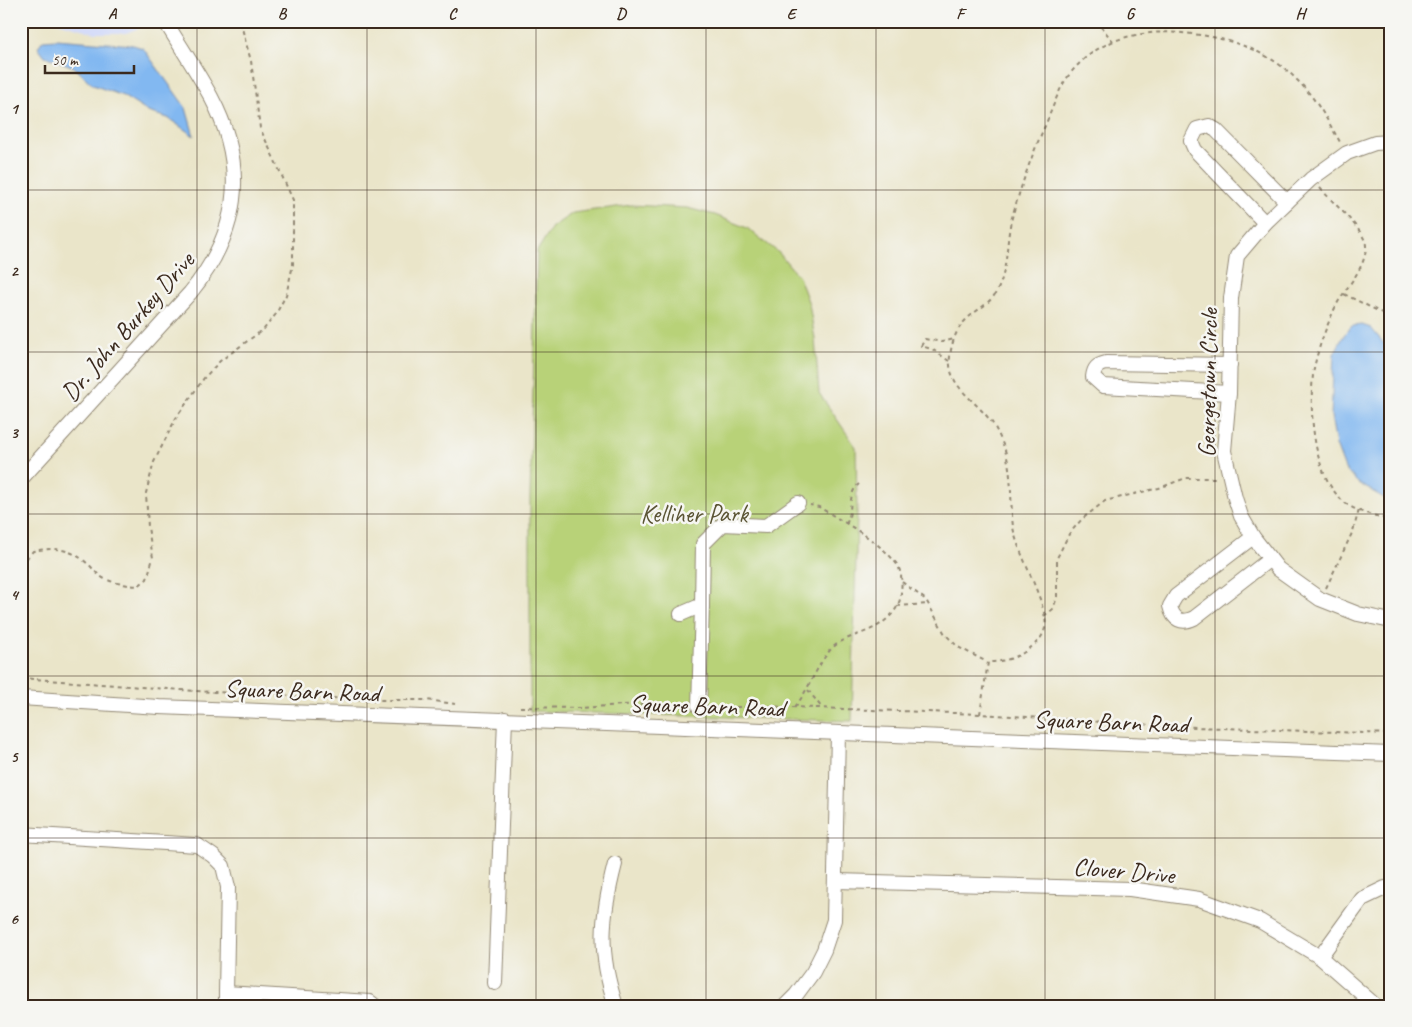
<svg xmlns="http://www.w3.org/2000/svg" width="1412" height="1027" viewBox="0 0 1412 1027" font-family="Caveat,sans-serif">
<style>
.built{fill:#d1d9f9}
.green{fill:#b8d278;stroke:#7a7e4b}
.water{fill:#82b8f1;stroke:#5e7188}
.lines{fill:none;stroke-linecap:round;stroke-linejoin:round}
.minor-casing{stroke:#928874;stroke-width:16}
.path{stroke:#928874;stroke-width:2;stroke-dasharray:4 4;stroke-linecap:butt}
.minor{stroke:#fff;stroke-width:14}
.grid{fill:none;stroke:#3b2a1e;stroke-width:1;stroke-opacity:0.55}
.labels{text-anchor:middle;stroke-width:5;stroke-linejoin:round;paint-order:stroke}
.street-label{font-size:25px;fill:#3b2a1e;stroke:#f6f6f2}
.park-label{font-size:25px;fill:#5a5434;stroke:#f6f6f2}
.neatline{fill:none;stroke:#3b2a1e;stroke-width:2}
.grid-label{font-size:16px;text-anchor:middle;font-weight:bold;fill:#3b2a1e}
</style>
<rect width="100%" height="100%" fill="#f6f6f2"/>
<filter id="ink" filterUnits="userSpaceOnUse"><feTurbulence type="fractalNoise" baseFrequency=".02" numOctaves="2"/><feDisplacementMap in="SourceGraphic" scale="10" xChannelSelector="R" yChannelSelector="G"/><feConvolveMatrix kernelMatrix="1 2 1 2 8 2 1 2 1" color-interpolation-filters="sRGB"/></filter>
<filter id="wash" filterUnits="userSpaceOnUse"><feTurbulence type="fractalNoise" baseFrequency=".0096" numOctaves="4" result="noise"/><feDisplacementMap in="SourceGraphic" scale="20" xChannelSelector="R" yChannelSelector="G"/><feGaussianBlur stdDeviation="1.12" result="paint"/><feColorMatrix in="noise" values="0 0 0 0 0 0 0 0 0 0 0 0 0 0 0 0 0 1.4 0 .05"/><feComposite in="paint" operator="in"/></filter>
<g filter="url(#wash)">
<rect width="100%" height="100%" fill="#eae5c9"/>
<path class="built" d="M54 21H149L150 24 126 33H95Z"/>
<path class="green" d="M631 205 687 208 715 215 747 228 779 253 799 277 809 304 815 339 819 393 856 447 857 513 852 721 530 711V497L537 251 552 227 573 213Z"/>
<g class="water">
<path d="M56 39 133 45 143 48 186 108 194 136 168 118 148 112 123 96 93 85 74 67 45 56 38 47 43 40Z"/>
<path d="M1362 325 1371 328 1391 352V502L1358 483 1345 469 1336 445 1331 416 1334 354 1344 335 1352 326Z"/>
</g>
</g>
<g filter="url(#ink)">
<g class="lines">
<defs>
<g id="minor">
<path d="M1391 142 1375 143 1347 153 1311 179 1265 223 1237 256 1231 298 1229 393 1224 451 1235 498 1241 516 1253 537 1278 569 1320 599 1358 614 1391 621"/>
<path d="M1265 223 1195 150 1191 141 1197 129 1209 126 1216 130 1287 202"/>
<path d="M1229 393 1103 386 1093 377C1094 368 1097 365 1106 363L1230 365"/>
<path d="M21 479 190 293C240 232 248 167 211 97 197 71 180 46 165 21"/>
<path d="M1253 537 1176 596 1170 606C1173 620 1182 624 1194 618L1270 559"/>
<path d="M681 614 702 605 703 544 723 524 766 526 798 503"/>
<path d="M21 698 159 707 1391 754"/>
<path d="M699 707 702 605"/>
<path d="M21 834 197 845 213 856 223 866 228 887 226 993 370 1002 375 1006"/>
<path d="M615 864C601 918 598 952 616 1006"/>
<path d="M836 881 1130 889 1199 899 1260 921 1320 957 1376 1006"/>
<path d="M1320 957 1362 899 1385 888"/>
<path d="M495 983 505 719"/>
<path d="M226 1006V993"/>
<path d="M785 1006 796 995 813 972 824 950 834 920 838 733"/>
</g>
</defs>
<use href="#minor" class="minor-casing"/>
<g class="path">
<path d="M1085 21 1101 27 1113 41"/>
<path d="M1320 188C1330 200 1366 231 1366 246 1366 270 1343 289 1334 310 1325 330 1316 353 1313 375 1309 414 1313 481 1348 505 1360 513 1377 516 1391 520"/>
<path d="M1344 294 1386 315 1391 321"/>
<path d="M949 361 932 349 921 346 925 339 942 342 954 339"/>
<path d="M846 524C854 511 846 495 859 484"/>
<path d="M21 565 33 551C56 547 70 548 88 564 93 568 97 575 103 578 113 583 126 585 138 586L147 579 153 558 148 527 146 493 154 462 176 418 204 378 220 361 264 329 276 314 286 295 293 265V200L260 128 251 61 240 21"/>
<path d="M902 582 926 600 945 634 958 647 987 662"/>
<path d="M1326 588 1353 531 1359 510"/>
<path d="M897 606 929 604"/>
<path d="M1044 616 1053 609 1057 597V558L1069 534 1082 519 1105 501 1159 488 1186 478H1218"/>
<path d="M21 678 195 691 372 700H427L455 704"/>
<path d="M808 690 822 708"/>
<path d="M520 707 580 708 637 704 688 706"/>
<path d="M795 707C809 689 817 665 831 649 845 635 866 635 882 623 892 616 901 605 901 592 902 584 902 574 898 566 882 542 843 522 819 507L810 505"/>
<path d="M712 708 763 706 980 714 1168 726 1391 734"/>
<path d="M980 714 988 662C1003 662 1018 658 1030 648 1037 643 1043 637 1045 628 1050 608 1017 553 1013 527 1010 500 1013 473 1004 447 1000 438 996 427 990 420 967 391 939 383 954 339 963 312 986 311 997 291 1008 270 1006 243 1011 221 1020 189 1031 156 1045 126 1051 112 1056 97 1063 84 1092 37 1142 28 1192 34 1230 38 1271 52 1297 80 1315 97 1328 121 1340 142"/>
</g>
<use href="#minor" class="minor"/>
</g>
</g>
<path class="grid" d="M197 21V1006M367 21V1006M536 21V1006M706 21V1006M876 21V1006M1045 21V1006M1215 21V1006M21 190H1391M21 352H1391M21 514H1391M21 676H1391M21 838H1391"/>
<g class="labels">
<g class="street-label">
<text transform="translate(127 326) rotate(-49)" y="9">Dr. John Burkey Drive</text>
<text transform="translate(1207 383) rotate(-89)" y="9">Georgetown Circle</text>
<text transform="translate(302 690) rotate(2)" y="9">Square Barn Road</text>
<text transform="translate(707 705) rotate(2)" y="9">Square Barn Road</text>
<text transform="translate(1111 721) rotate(2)" y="9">Square Barn Road</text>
<text transform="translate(1124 870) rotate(5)" y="9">Clover Drive</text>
</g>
<g class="park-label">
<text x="694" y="522">Kelliher Park</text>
</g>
</g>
<rect width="1412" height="1027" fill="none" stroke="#f6f6f2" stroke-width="55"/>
<path d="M45 65v8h89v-8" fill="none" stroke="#3b2a1e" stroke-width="2.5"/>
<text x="52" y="65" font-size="15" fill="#3b2a1e" stroke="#f6f6f2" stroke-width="4" paint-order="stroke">50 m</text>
<rect x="28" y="28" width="1356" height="972" class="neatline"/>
<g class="grid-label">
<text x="112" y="19">A</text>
<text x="282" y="19">B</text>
<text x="452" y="19">C</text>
<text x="621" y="19">D</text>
<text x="791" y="19">E</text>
<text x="960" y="19">F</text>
<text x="1130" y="19">G</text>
<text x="1300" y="19">H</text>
<text x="14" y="114">1</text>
<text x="14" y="276">2</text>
<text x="14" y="438">3</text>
<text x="14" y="600">4</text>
<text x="14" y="762">5</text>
<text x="14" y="924">6</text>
</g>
</svg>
